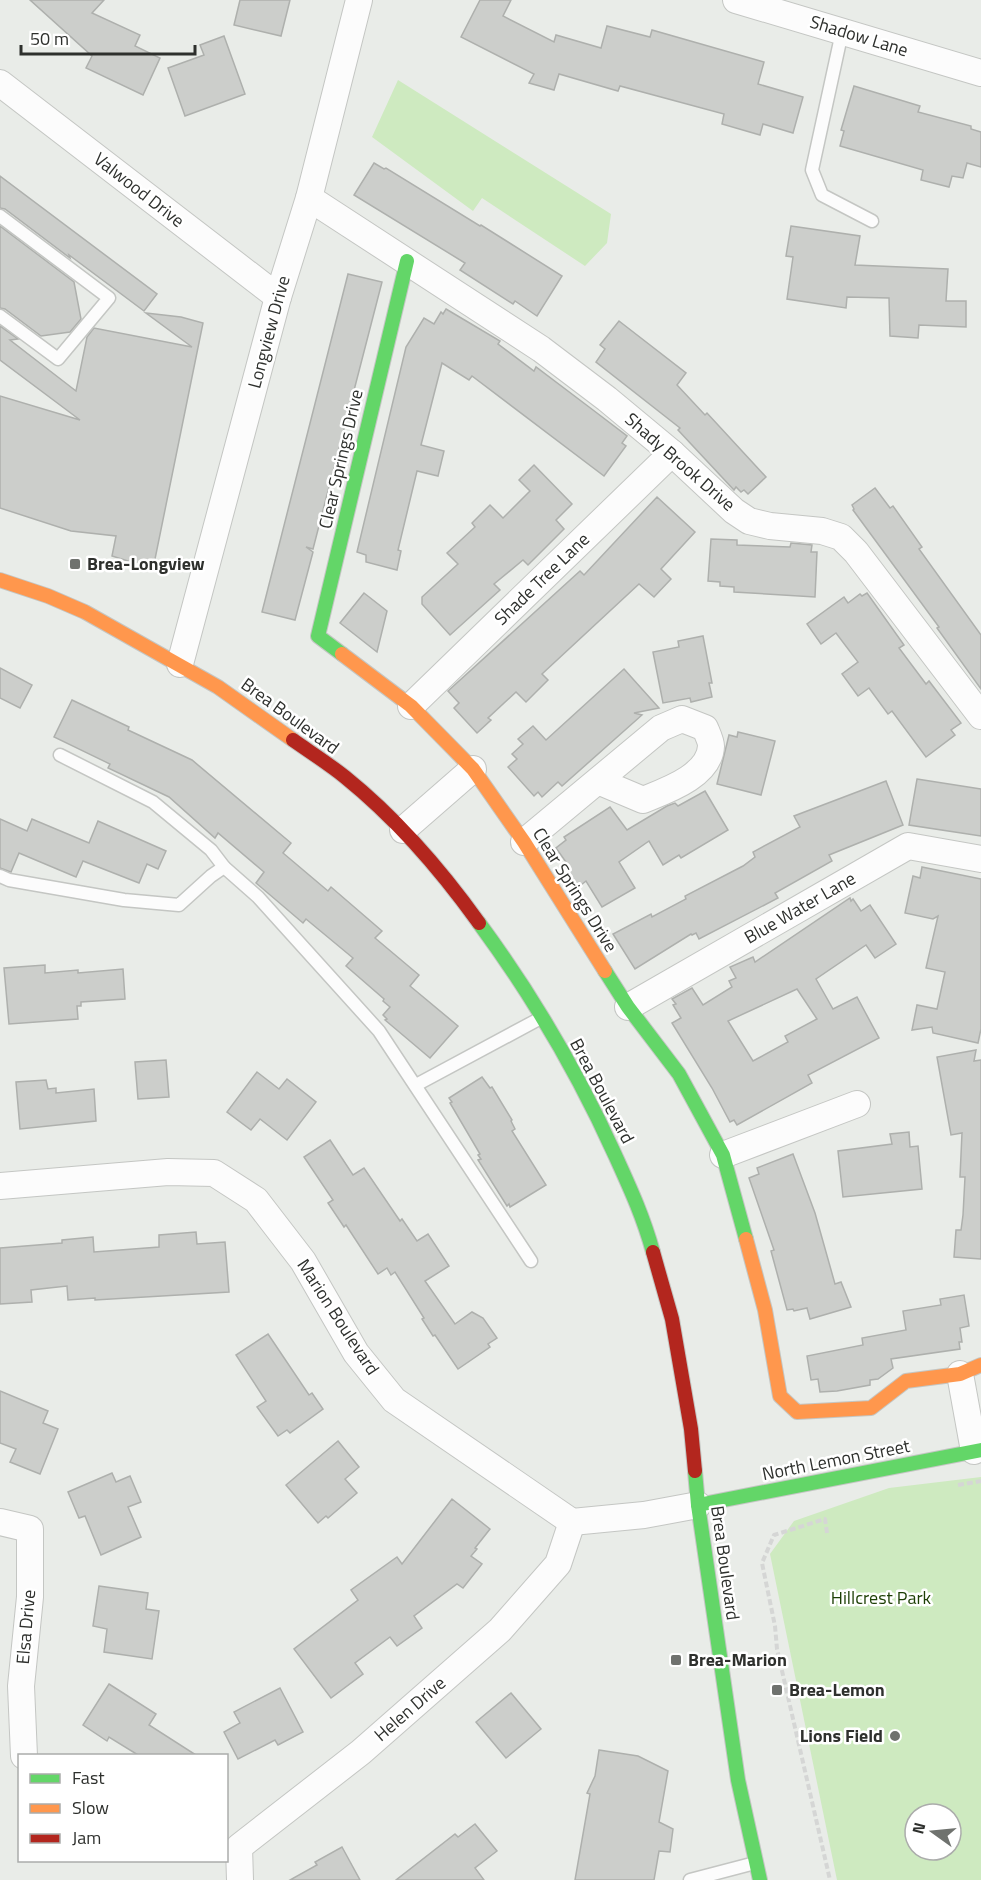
<svg xmlns="http://www.w3.org/2000/svg" width="981" height="1880" viewBox="0 0 981 1880" font-family="'Titillium Web',sans-serif">
<style>
.green{fill:#ceeac0;fill-rule:evenodd}
.building{fill:#cccecb;stroke:#aeb0ad;stroke-width:1.5;fill-rule:evenodd}
.lines{fill:none;stroke-linecap:round;stroke-linejoin:round}
.lane-casing{stroke:#c4c6c3;stroke-width:15}
.street-casing{stroke:#c4c6c3;stroke-width:28}
.fast-casing{stroke:#c4c6c3;stroke-width:16}
.slow-casing{stroke:#c4c6c3;stroke-width:16}
.jam-casing{stroke:#c4c6c3;stroke-width:16}
.path{stroke:#d5d6d5;stroke-width:4;stroke-dasharray:6 3;stroke-linecap:butt}
.lane{stroke:#fcfcfc;stroke-width:12}
.street{stroke:#fcfcfc;stroke-width:26}
.fast{stroke:#63d668;stroke-width:14}
.slow{stroke:#ff974d;stroke-width:14}
.jam{stroke:#b3261e;stroke-width:14}
.poi-dot{fill:#6f726e;stroke:#fff;stroke-width:2}
.labels{text-anchor:middle;stroke-width:5;stroke-linejoin:round;paint-order:stroke}
.street-label{font-size:18px;fill:#2e302d;stroke:#fff}
.poi-label{font-size:18px;font-weight:bold;fill:#2e302d;stroke:#fff;text-anchor:start}
.park-label{font-size:18px;fill:#1c3e04;stroke:#fff}
</style>
<rect width="100%" height="100%" fill="#e9ece8"/>
<g class="green">
<path d="M398 80 611 214 607 243 585 266 482 198 473 211 372 137Z"/>
<path d="M981 1477V1880H837L770 1554 794 1521 889 1488ZM915 1814H951V1850H915Z"/>
</g>
<g class="building">
<path d="M30 0H104L92 13 140 35 135 46 160 58 143 95 86 68 92 56Z"/>
<path d="M240 0H290L281 36 234 25Z"/>
<path d="M480 0H511L503 16 554 42 556 35 601 48 607 26 650 37 652 30 764 62 758 84 803 97 793 133 763 124 760 135 722 124 724 114 620 86 618 91 559 74 554 90 529 83 534 74 461 37Z"/>
<path d="M224 36 245 94 185 116 168 68 204 55 200 45Z"/>
<path d="M854 86 920 106 918 112 971 126V129L981 132V167L967 163 963 178 952 176 949 187 921 180 923 170 840 146 844 131 841 130Z"/>
<path d="M374 163 384 169 386 168 480 226 481 225 562 276 537 316 515 301 513 304 460 270 465 263 354 195Z"/>
<path d="M0 176 157 294 144 311 69 255 70 258 5 209 0 208Z"/>
<path d="M0 226 74 282 81 319 70 332 41 336 5 309 0 308Z"/>
<path d="M791 226 860 236 855 265 948 269 946 301H966V327L919 325 918 338 890 336 889 298 847 297 846 308 787 299 793 257 786 256Z"/>
<path d="M348 274 382 282 313 549 306 547 313 552 295 620 262 612Z"/>
<path d="M446 309 500 341 498 344 534 371 536 367 593 410 627 436 622 443 626 446 604 476 472 376 469 380 442 363 421 445 444 451 438 476 417 471 398 550 401 551 397 570 366 562V555L357 552 406 347 424 318 434 324 441 312 443 314Z"/>
<path d="M146 313 181 317 203 323 154 564 131 562 112 556 116 536 71 531 0 508V396L80 420 0 360V326L18 339 10 340 76 391 87 337 94 328 192 347Z"/>
<path d="M619 321 686 373 677 385 705 415 707 413 766 477 748 494 744 490 741 492 736 487 734 490 678 430 680 428 596 362 605 349 600 345Z"/>
<path d="M534 465 572 504 556 520 564 529 528 565 523 560 494 584 500 590 450 635 422 604V597L458 564 447 553 475 527 472 523 490 505 503 518 530 491 519 480Z"/>
<path d="M875 488 890 508 893 506 922 547 919 549 981 635V689L937 628 939 627 853 510 854 509 852 505Z"/>
<path d="M657 497 695 532 661 569 671 579 654 597 639 584 542 674 548 680 526 702 516 692 488 718 491 720 477 733 454 708 459 703 448 691 580 571 584 575Z"/>
<path d="M711 539 737 540V545L790 547 791 543 812 545 811 552H817L815 597 734 592V587L720 586V582L708 581Z"/>
<path d="M364 593 387 611 377 652 340 623Z"/>
<path d="M867 593 904 645 899 648 926 684 929 681 961 723 951 730 955 735 926 757 892 711 888 714 869 688 858 696 842 674 858 662 836 633 821 644 807 624 844 597 848 603 860 594 862 596Z"/>
<path d="M703 636 712 683H709L712 697 691 702 690 698 663 703 653 652 679 647 678 641Z"/>
<path d="M0 668 32 685 20 708 0 698Z"/>
<path d="M624 669 659 708 634 713 642 715 562 786 558 782 542 797 538 792 534 796 508 767 517 759 512 754 523 744 518 739 533 726 546 740Z"/>
<path d="M72 700 129 727 128 730 192 760 291 843 283 853 328 891 331 887 382 931 375 938 419 975 410 986 458 1026 430 1058 385 1020 387 1019 383 1015 390 1007 383 1001 384 999 346 966 353 958 306 919 303 923 256 883 264 872 218 833 215 838 169 797 108 768 110 764 54 737Z"/>
<path d="M738 732 775 741 761 795 717 784 729 735 737 737Z"/>
<path d="M917 779 981 789V836L909 825Z"/>
<path d="M886 781 903 825 829 855 832 861 775 893 778 898 699 939 696 933 692 935 691 934 635 969 613 934 651 914 652 917 686 899 685 896 743 866 755 857 753 852 800 827 794 816Z"/>
<path d="M705 791 728 830 681 858 679 855 663 865 649 841 619 862 635 888 602 907 586 881 576 889 561 865 566 862 556 848 566 840 564 837 610 807 627 830 667 806 675 803 678 806Z"/>
<path d="M0 819 27 831 32 819 89 843 98 821 166 851 158 869 147 864 139 883 83 861 76 877 19 853 11 872 0 868Z"/>
<path d="M922 867 981 879V1029L978 1043 933 1033 932 1027 912 1030 917 1005 937 1009 945 972 926 968 938 916 933 919 905 913 913 876 920 878Z"/>
<path d="M850 898 851 901 853 899 861 911 870 905 896 944 875 958 866 945 816 979 833 1009 857 997 879 1038 808 1075 812 1083 737 1125 734 1120 730 1122 712 1088 672 1023 681 1018 673 1005 676 1004 672 999 692 988 703 1005 732 987 729 981 736 978 730 967 753 957 755 962ZM797 989 817 1019 785 1036 788 1042 753 1061 728 1021Z"/>
<path d="M45 965V973L78 970V973L123 969 125 999 81 1002V1006H77L78 1019 9 1024 4 968Z"/>
<path d="M976 1050 974 1061 981 1060V1259L954 1257 956 1230H961L963 1215 965 1177H960L962 1133 951 1135 937 1057Z"/>
<path d="M166 1060 169 1097 138 1099 135 1062Z"/>
<path d="M257 1072 279 1089 287 1079 316 1102 287 1140 260 1119 251 1130 227 1112Z"/>
<path d="M482 1077 490 1088 492 1087 512 1120 511 1121 515 1129 512 1131 546 1185 510 1207 509 1204 507 1206 478 1160 481 1159 478 1155 480 1154 450 1103 452 1102 449 1098Z"/>
<path d="M46 1080 48 1089 56 1088V1093L94 1089 96 1121 20 1129 16 1082Z"/>
<path d="M909 1132 910 1147 918 1146 922 1189 843 1197 838 1151 892 1144 890 1134Z"/>
<path d="M330 1140 353 1175 364 1168 400 1221 402 1219 417 1241 428 1234 449 1266 425 1281 455 1324 472 1312 483 1318 497 1338 488 1344 490 1347 458 1369 435 1335 433 1336 422 1319 424 1318 395 1272 391 1275 387 1268 378 1274 346 1225 344 1227 328 1203 333 1200 304 1157Z"/>
<path d="M793 1154 815 1213 835 1284 841 1282 851 1307 810 1319 807 1308 794 1311 793 1309 787 1310 774 1262 771 1251 774 1250 749 1178 759 1174 757 1168Z"/>
<path d="M196 1232 197 1244 225 1242 229 1292 95 1300V1298L68 1300 67 1286 31 1290 32 1302 0 1304V1248L62 1243V1240L93 1237 94 1252 159 1247V1235Z"/>
<path d="M964 1295 969 1326 960 1328 962 1342H959L960 1349 891 1359 893 1368 878 1379 870 1380V1385L837 1391 820 1392 818 1379 811 1380 807 1356 863 1345 862 1338 906 1330 903 1311 941 1305 940 1299Z"/>
<path d="M268 1334 309 1395 312 1393 323 1409 290 1433 287 1430 278 1436 257 1407 266 1401 236 1355Z"/>
<path d="M0 1391 48 1411 43 1423 58 1429 40 1474 10 1462 16 1449 0 1443Z"/>
<path d="M338 1441 359 1467 345 1479 357 1493 328 1518 326 1516 318 1523 286 1485Z"/>
<path d="M112 1473 116 1482 130 1476 141 1502 128 1507 141 1537 101 1555 85 1516 79 1518 68 1492Z"/>
<path d="M452 1499 490 1529 475 1548 477 1549 471 1556 482 1564 463 1588 457 1584 414 1616 422 1628 397 1646 390 1637 355 1663 363 1674 331 1698 294 1649 358 1600 351 1590 397 1557 402 1564Z"/>
<path d="M99 1586 148 1593 146 1609 159 1611 152 1659 104 1652 107 1629 93 1626Z"/>
<path d="M109 1684 156 1714 149 1725 196 1755H138L109 1737 107 1741 83 1725Z"/>
<path d="M280 1688 303 1732 278 1745 275 1740 238 1759 224 1732 240 1723 234 1712Z"/>
<path d="M511 1693 541 1729 506 1758 476 1722Z"/>
<path d="M599 1750 638 1756 668 1771 659 1822 673 1829 670 1852 659 1851 654 1880H575L590 1794 587 1793 595 1776Z"/>
<path d="M475 1824 497 1851 475 1868 484 1880H396L455 1834 458 1837Z"/>
<path d="M342 1847 360 1880H290L317 1865 315 1862Z"/>
</g>
<g class="lines">
<defs>
<g id="lane">
<path d="M842 32 812 170 822 195 872 221"/>
<path d="M0 216 109 298 58 359 0 316"/>
<path d="M60 755 153 802 211 850 224 867"/>
<path d="M0 876 9 880 124 900 179 905 211 876 224 867 258 897 379 1031 531 1261"/>
<path d="M416 1085 539 1019"/>
<path d="M690 1880 755 1863"/>
</g>
<g id="street">
<path d="M736 0 981 73"/>
<path d="M0 83 278 297"/>
<path d="M309 198 541 349 607 399 672 453 734 511 749 521 770 526 822 531 841 537 856 552 981 716"/>
<path d="M180 664 278 297 309 198 359 0"/>
<path d="M411 706 672 453"/>
<path d="M403 830 473 769"/>
<path d="M524 842 661 728 682 719 705 728C707 733 711 741 711 746 710 776 665 791 643 800L598 781"/>
<path d="M628 1007 908 846 981 859"/>
<path d="M723 1155 857 1104"/>
<path d="M0 1186 168 1172 214 1173 256 1200 303 1261 356 1353 394 1400 572 1522 644 1515 698 1505"/>
<path d="M960 1374 974 1451"/>
<path d="M0 1522 30 1529V1597L21 1686 24 1756"/>
<path d="M240 1880 239 1847 361 1752 500 1630 558 1564 572 1522"/>
</g>
<g id="fast">
<path d="M342 654 318 636 407 261"/>
<path d="M479 923C532 995 578 1073 615 1155 630 1188 643 1216 653 1252"/>
<path d="M605 971 628 1007 679 1074 723 1155 746 1239"/>
<path d="M695 1471 698 1505 738 1780 760 1880"/>
<path d="M698 1505 981 1450"/>
</g>
<g id="slow">
<path d="M0 580 48 596 85 612 218 687 293 740"/>
<path d="M342 654 411 706 473 769 524 842 605 971"/>
<path d="M746 1239 765 1310 780 1396 797 1412 871 1408 906 1381 960 1374 981 1365"/>
</g>
<g id="jam">
<path d="M293 740C310 752 329 764 345 777 397 819 441 870 479 923"/>
<path d="M653 1252 672 1319 691 1429 695 1471"/>
</g>
</defs>
<use href="#lane" class="lane-casing"/>
<use href="#street" class="street-casing"/>
<use href="#fast" class="fast-casing"/>
<use href="#slow" class="slow-casing"/>
<use href="#jam" class="jam-casing"/>
<g class="path">
<path d="M958 1485 981 1481"/>
<path d="M827 1533 825 1519 774 1535 762 1563 775 1626 777 1649 830 1880"/>
</g>
<use href="#lane" class="lane"/>
<use href="#street" class="street"/>
<use href="#fast" class="fast"/>
<use href="#slow" class="slow"/>
<use href="#jam" class="jam"/>
</g>
<g class="poi-dot">
<rect x="69" y="558" width="12" height="12" rx="3"/>
<rect x="670" y="1654" width="12" height="12" rx="3"/>
<rect x="771" y="1684" width="12" height="12" rx="3"/>
<circle cx="895" cy="1736" r="6"/>
</g>
<g class="labels">
<g class="street-label">
<text transform="translate(859 36) rotate(17)" y="6">Shadow Lane</text>
<text transform="translate(139 190) rotate(38)" y="6">Valwood Drive</text>
<text transform="translate(269 332) rotate(-75)" y="6">Longview Drive</text>
<text transform="translate(341 459) rotate(-77)" y="6">Clear Springs Drive</text>
<text transform="translate(680 462) rotate(41)" y="6">Shady Brook Drive</text>
<text transform="translate(542 579) rotate(-44)" y="6">Shade Tree Lane</text>
<text transform="translate(290 716) rotate(36)" y="6">Brea Boulevard</text>
<text transform="translate(575 890) rotate(58)" y="6">Clear Springs Drive</text>
<text transform="translate(800 908) rotate(-30)" y="6">Blue Water Lane</text>
<text transform="translate(602 1091) rotate(62)" y="6">Brea Boulevard</text>
<text transform="translate(338 1317) rotate(57)" y="6">Marion Boulevard</text>
<text transform="translate(836 1460) rotate(-11)" y="6">North Lemon Street</text>
<text transform="translate(725 1563) rotate(82)" y="6">Brea Boulevard</text>
<text transform="translate(26 1627) rotate(-85)" y="6">Elsa Drive</text>
<text transform="translate(410 1709) rotate(-41)" y="6">Helen Drive</text>
</g>
<g class="poi-label">
<text x="87" y="570">Brea-Longview</text>
<text x="688" y="1666">Brea-Marion</text>
<text x="789" y="1696">Brea-Lemon</text>
<text x="883" y="1742" text-anchor="end">Lions Field</text>
</g>
<g class="park-label">
<text x="881" y="1604">Hillcrest Park</text>
</g>
</g>
<rect x="18" y="1754" width="210" height="108" fill="#ffffff" stroke="#abacab" stroke-width="1.5"/>
<rect x="30" y="1774" width="30" height="9" fill="#63d668" stroke="#abacab" stroke-width="1.5"/>
<text x="72" y="1784" font-size="18" fill="#2e302d">Fast</text>
<rect x="30" y="1804" width="30" height="9" fill="#ff974d" stroke="#abacab" stroke-width="1.5"/>
<text x="72" y="1814" font-size="18" fill="#2e302d">Slow</text>
<rect x="30" y="1834" width="30" height="9" fill="#b3261e" stroke="#abacab" stroke-width="1.5"/>
<text x="72" y="1844" font-size="18" fill="#2e302d">Jam</text>
<g transform="translate(933 1832) rotate(285)"><circle r="28" fill="#ffffff" stroke="#abacab" stroke-width="1.5"/>
<path d="M0-4.5L10 22L0 15L-10 22Z" fill="#6f726e"/>
<text y="-9" font-size="16" font-weight="bold" text-anchor="middle" fill="#2e302d">N</text>
</g>
<path d="M21 45v9h174v-9" fill="none" stroke="#2e302d" stroke-width="3"/>
<text x="30" y="45" font-size="18" fill="#2e302d" stroke="#ffffff" stroke-width="4.5" paint-order="stroke">50 m</text>
</svg>
